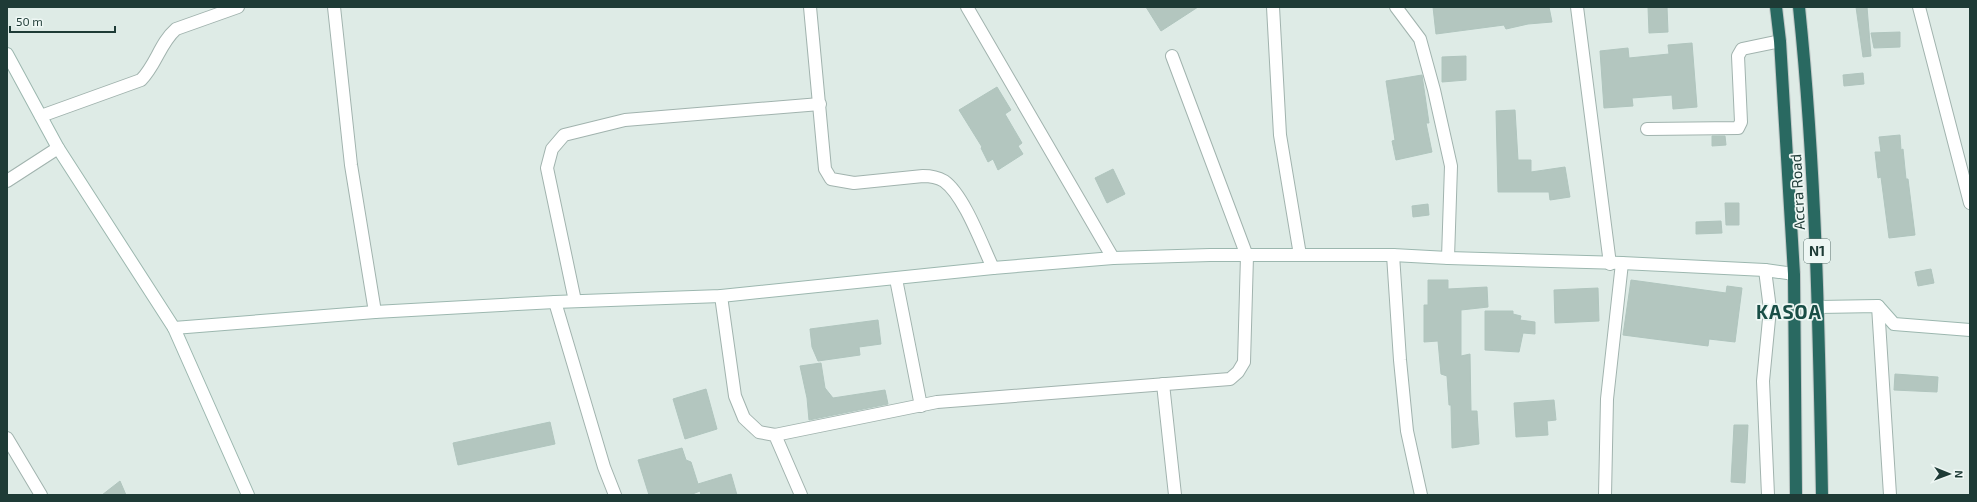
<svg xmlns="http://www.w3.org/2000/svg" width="1977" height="502" viewBox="0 0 1977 502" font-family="'Exo 2',sans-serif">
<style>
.building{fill:#b3c6bf;stroke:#b0c5be}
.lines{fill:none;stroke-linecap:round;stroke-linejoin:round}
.street-casing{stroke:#a1b3ae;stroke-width:14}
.secondary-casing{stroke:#9cb7af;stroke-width:14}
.highway-casing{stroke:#c0c8c7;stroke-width:14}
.street{stroke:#fff;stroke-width:12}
.secondary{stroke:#fff;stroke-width:12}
.highway{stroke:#296961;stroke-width:12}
.labels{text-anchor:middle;stroke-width:3.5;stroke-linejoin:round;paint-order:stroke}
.shield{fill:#eef7f4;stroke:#5c736f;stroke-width:1}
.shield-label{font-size:14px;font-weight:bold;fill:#1e3b36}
.street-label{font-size:15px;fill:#1e3b36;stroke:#eef7f4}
.district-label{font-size:19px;font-weight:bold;letter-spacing:1px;fill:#194e46;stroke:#eef7f4}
</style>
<rect width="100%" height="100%" fill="#deebe6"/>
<g class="building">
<path d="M1146 7H1198L1161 31Z"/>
<path d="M1433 7H1549L1552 22 1528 24 1506 29 1504 25 1436 34Z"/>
<path d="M1648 7H1667L1668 32 1649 33Z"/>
<path d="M1856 7H1867L1871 56 1863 57Z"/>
<path d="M1900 32V47L1874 48 1871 33Z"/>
<path d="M1692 43 1697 107 1673 109 1672 95 1632 98 1633 106 1604 108 1600 51 1628 48 1629 58 1669 54 1668 45Z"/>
<path d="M1466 56V80L1442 82V57Z"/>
<path d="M1863 73 1864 84 1844 86 1843 75Z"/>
<path d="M1422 75 1429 123H1426L1432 152 1396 160 1392 141 1395 140 1386 81Z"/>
<path d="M997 87 1011 110 1005 114 1022 143 1018 146 1023 154 998 170 993 159 988 162 981 148 982 147 959 110Z"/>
<path d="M1515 110 1518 160H1531V172L1565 167 1570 197 1550 200 1549 192H1498L1496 111Z"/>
<path d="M1900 135 1901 150 1903 149 1906 179H1908L1915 235 1889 238 1881 177 1878 178 1875 152H1881L1879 137Z"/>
<path d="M1712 136H1725L1726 145 1712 146Z"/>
<path d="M1113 169 1125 194 1107 203 1095 178Z"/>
<path d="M1725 203H1739V225H1726Z"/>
<path d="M1428 204 1429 215 1413 217 1412 206Z"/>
<path d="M1721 221 1722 233 1696 234V222Z"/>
<path d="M1931 269 1934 283 1918 286 1915 272Z"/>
<path d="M1428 280H1448V289L1487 287 1488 307 1461 310V356L1470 354 1471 411H1477L1479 444 1452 448 1451 405H1449L1447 376 1441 374 1438 341 1424 342V305H1428Z"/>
<path d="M1631 280 1726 293 1727 286 1742 288 1735 342 1709 339 1708 346 1623 335Z"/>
<path d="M1598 288 1599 321 1555 323 1554 290Z"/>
<path d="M1485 311H1513V314L1521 316 1520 320 1535 322V334L1523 333 1519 352 1485 350Z"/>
<path d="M878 320 881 344 859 347 860 355 818 361 812 347 810 329Z"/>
<path d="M821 363 825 388 833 398 885 390 888 404 809 420 807 398 800 366Z"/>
<path d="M1895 374 1938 377 1937 392 1894 390Z"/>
<path d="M706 389 717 429 685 439 673 399Z"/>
<path d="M1554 400 1556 420 1547 421 1548 435 1516 437 1514 403Z"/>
<path d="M550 422 555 444 458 465 453 443Z"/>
<path d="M1734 425H1748L1745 483 1731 482Z"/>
<path d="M682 448 686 460 691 462 698 484 731 474 737 495H701L700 491 690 495H649L638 460Z"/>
<path d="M120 481 126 495H102Z"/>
</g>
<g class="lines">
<defs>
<g id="street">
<path d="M334 7 351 165 375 312"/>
<path d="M810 7 825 169 831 179 854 183 923 176C931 176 937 177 944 181 964 195 982 245 993 268"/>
<path d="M967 7 1113 258"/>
<path d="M1273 7 1280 135 1300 255"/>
<path d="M1396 7 1420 39 1434 90 1451 166 1448 258"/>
<path d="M1577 7 1610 264"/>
<path d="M1919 7 1970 203"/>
<path d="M41 116 141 80C156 65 160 43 176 29L238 7"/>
<path d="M1647 129 1738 128 1741 122 1738 56 1742 49 1780 41"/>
<path d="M7 181 58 148"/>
<path d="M1393 255 1400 360 1407 431 1421 495"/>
<path d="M1765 270 1770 309 1763 381 1768 495"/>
<path d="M896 279 921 406"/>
<path d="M721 296 735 396 744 418 759 432 775 435 801 495"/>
<path d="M575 301 547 168 552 149 564 135 625 120 820 104"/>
<path d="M555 302 604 467 615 495"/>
<path d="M1878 306 1890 495"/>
<path d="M1163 384 1175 495"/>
<path d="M775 435 937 402 1230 379 1238 372 1244 362 1247 256 1172 56"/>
<path d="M7 438 41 495"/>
<path d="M1605 495 1607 399 1622 263"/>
</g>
<g id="secondary">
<path d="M7 54 58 148 174 328 375 312 555 302 721 296 993 268 1113 258 1210 255H1393L1448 258 1622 263 1765 270 1794 274"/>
<path d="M1819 307 1878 306 1894 324 1970 330"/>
<path d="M174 328 248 495"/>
</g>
<g id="highway">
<path d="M1776 7 1780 41 1794 274 1796 495"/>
<path d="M1799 7C1816 170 1819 331 1822 495"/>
</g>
</defs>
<use href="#street" class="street-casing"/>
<use href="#secondary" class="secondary-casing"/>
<use href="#highway" class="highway-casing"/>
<use href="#street" class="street"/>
<use href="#secondary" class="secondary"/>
<use href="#highway" class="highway"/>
</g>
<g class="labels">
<rect class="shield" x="1804" y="239" width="26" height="24" rx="3"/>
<g class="shield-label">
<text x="1817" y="256">N1</text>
</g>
<g class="street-label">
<text transform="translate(1798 192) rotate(-93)" y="5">Accra Road</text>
</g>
<g class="district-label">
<text x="1789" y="319">KASOA</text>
</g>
</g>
<rect width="1977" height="502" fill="none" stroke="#1e3b36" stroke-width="16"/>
<g transform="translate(1949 474) rotate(91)" stroke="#eef7f4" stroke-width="3" paint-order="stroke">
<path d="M0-3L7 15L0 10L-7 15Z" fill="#1e3b36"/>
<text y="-6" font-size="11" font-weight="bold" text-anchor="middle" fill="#1e3b36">N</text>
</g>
<path d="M10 26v6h105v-6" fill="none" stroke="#1e3b36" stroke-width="2"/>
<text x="16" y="26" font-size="12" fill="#1e3b36" stroke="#eef7f4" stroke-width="3" paint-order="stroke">50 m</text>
</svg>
